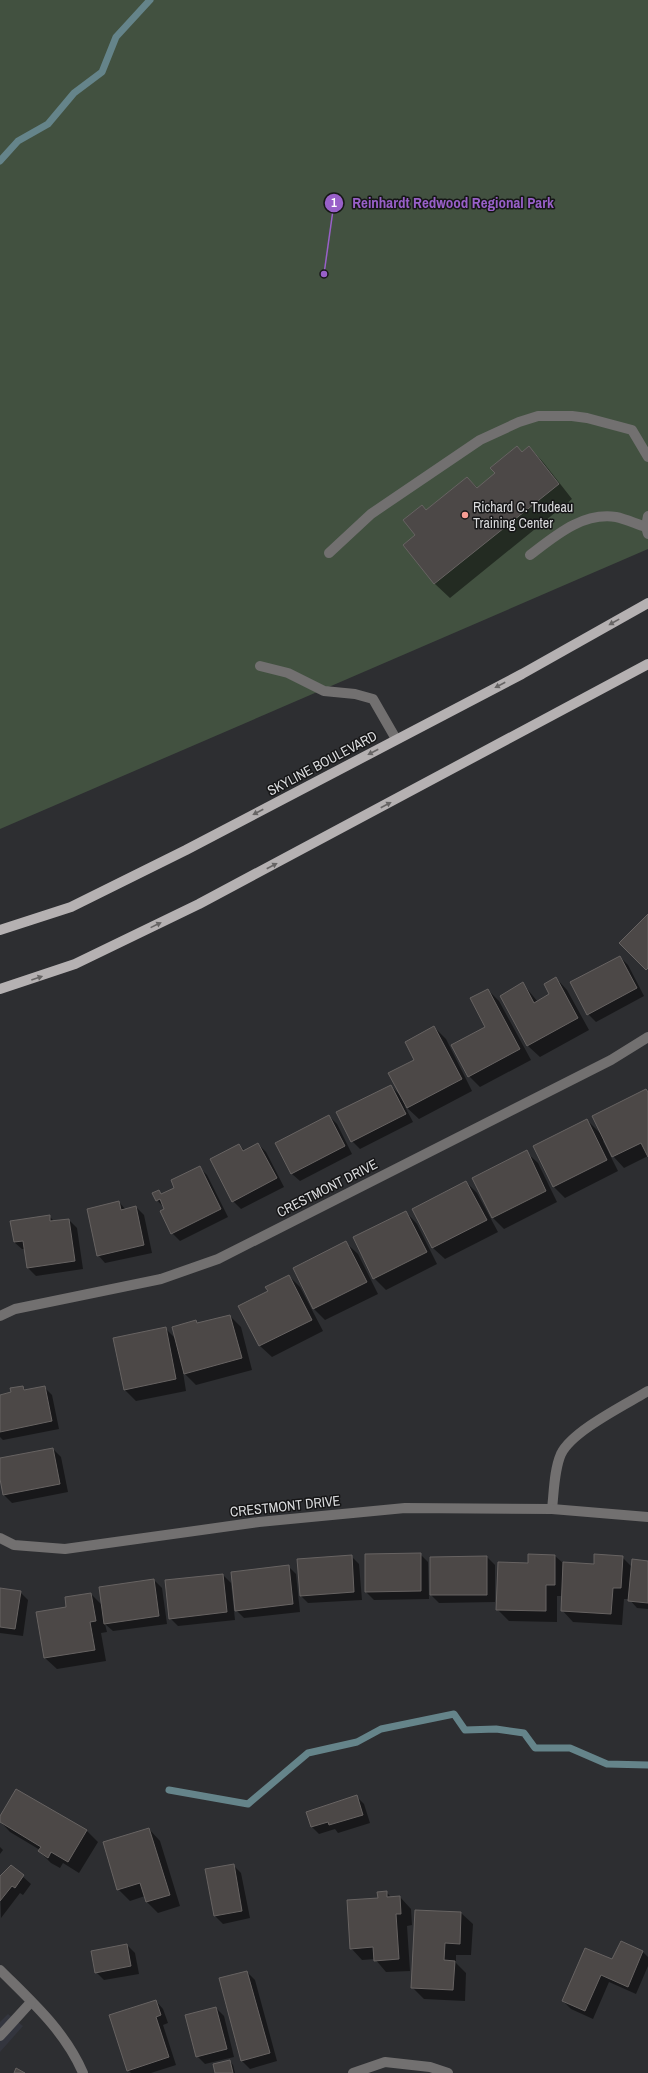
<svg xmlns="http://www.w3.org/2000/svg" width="648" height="2073" viewBox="0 0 648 2073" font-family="'Archivo Narrow',sans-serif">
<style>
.built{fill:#33353e}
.green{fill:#425140}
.shadow{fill:#0007}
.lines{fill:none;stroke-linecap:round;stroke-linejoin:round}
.stream{stroke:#65848a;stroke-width:7}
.building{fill:#4c4847;stroke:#676362}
.minor{stroke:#727070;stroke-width:10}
.major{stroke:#b5b1b2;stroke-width:10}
.oneway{fill:#666464}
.poi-dot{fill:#f59c93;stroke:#161617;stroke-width:1.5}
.labels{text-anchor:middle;stroke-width:3;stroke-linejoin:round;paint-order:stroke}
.poi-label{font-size:14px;fill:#dadbdd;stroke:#161617;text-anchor:start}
.street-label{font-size:14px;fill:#dadbdd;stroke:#161617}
.leader{fill:none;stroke:#9860c8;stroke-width:1.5}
.callout-dot{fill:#9860c8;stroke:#161617;stroke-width:1.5}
.mark-label{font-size:12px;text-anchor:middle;font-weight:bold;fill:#fff}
.callout-label{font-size:15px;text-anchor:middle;font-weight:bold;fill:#9860c8;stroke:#161617;stroke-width:3;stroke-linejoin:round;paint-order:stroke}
</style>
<rect width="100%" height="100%" fill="#2d2e31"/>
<path class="built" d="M8 2014 23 2026 0 2052V2022Z"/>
<path class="green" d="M0 0H648V549L0 829Z"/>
<g class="shadow">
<path d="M529 447 543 462 572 499 450 598 435 584 404 545 417 535 426 511 467 478 478 488Z"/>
<path d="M620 957 628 965 644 996 596 1022 588 1014Z"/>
<path d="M556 978 567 990 589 1030 540 1057 528 1046 501 996 523 984 538 1002 551 995Z"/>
<path d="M488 990 499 1001 531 1060 480 1087 469 1076 486 1027Z"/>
<path d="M434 1027 446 1039 472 1091 419 1119 404 1105 413 1122 360 1149 352 1141 391 1086 401 1096 415 1060Z"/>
<path d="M646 1090 648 1092V1156L624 1168 613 1156 605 1140 603 1141 618 1171 565 1198 554 1187 534 1147 587 1120 602 1135Z"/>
<path d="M329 1116 337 1124 352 1154 300 1181 292 1174 276 1143Z"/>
<path d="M258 1144 266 1152 284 1187 241 1209 233 1201 239 1145 245 1151Z"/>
<path d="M526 1152 538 1163 557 1202 504 1229 493 1218Z"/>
<path d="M199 1167 207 1175 228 1217 180 1241 172 1233 165 1209 157 1200 159 1191 162 1195 176 1188Z"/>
<path d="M466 1182 477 1193 498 1232 445 1259 433 1248 413 1209Z"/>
<path d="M119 1202 126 1210 136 1207 144 1215 152 1253 105 1263 98 1255Z"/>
<path d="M406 1212 417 1224 437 1264 386 1290 374 1278Z"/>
<path d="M49 1216 55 1222 69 1220 77 1228 83 1269 36 1276 28 1268 25 1249H22L14 1242Z"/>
<path d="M346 1243 358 1254 378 1294 325 1320 314 1309 294 1269Z"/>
<path d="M289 1276 300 1287 323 1331 272 1357 260 1346 240 1306 269 1291Z"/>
<path d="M230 1316 241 1327 252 1370 196 1385 183 1372 186 1391 136 1401 124 1389 165 1328 176 1339 196 1321 199 1324Z"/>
<path d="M23 1387 26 1390 44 1387 52 1395 59 1429 3 1440 0 1437V1396L12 1393Z"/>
<path d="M53 1449 61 1457 68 1492 12 1503 4 1495 0 1474V1459Z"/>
<path d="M420 1554 428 1562 429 1599 374 1600 366 1592Z"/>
<path d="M529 1555 555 1556 563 1563 595 1565 622 1557 632 1567 648 1562V1609L637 1608 629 1599H624L622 1625 573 1622 562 1610V1596H557V1622L509 1621 497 1609 529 1564Z"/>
<path d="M351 1556 359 1564 362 1600 308 1603 301 1596Z"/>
<path d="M487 1557 495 1565V1602L439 1603 431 1595Z"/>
<path d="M288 1566 296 1574 300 1612 244 1618 236 1610Z"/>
<path d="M223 1575 231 1583 235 1620 178 1626 170 1618Z"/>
<path d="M154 1580 162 1588 167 1624 113 1631 105 1624 107 1632 101 1633 106 1661 57 1669 45 1658 68 1608 91 1594 102 1605Z"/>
<path d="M0 1589 20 1592 28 1600 23 1636 0 1633Z"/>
<path d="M356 1796 364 1804 370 1823 338 1833 335 1829 319 1834 311 1826Z"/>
<path d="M0 1818 86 1830 98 1842 79 1873 63 1863 60 1868 51 1863 39 1851 40 1850 10 1832 0 1821Z"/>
<path d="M149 1829 160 1841 180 1906 158 1913 146 1901 145 1896 130 1901 118 1889Z"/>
<path d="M0 1847 3 1850 0 1854Z"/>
<path d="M233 1865 241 1873 250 1918 223 1924 215 1916Z"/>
<path d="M11 1866 31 1884 23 1895 20 1893 1 1918 0 1878Z"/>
<path d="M386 1892 392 1898 400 1897 411 1909 412 1925 407 1926 410 1971 386 1972 375 1959 362 1960 351 1948 379 1899Z"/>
<path d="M416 1911 461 1913 473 1924 471 1955H456V1963L466 1973 465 2001 424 1999 412 1987Z"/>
<path d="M621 1943 643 1952 648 1957V1966L636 1994 609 1982 593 2019 571 2009 563 2001 613 1961Z"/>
<path d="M127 1945 135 1953 139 1974 104 1980 96 1972Z"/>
<path d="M247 1972 255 1980 277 2061 250 2069 242 2061 220 1979Z"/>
<path d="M156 2001 163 2009 168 2023 163 2025 176 2065 151 2073H131L128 2070Z"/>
<path d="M216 2008 224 2016 234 2057 205 2064 197 2056Z"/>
<path d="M230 2061 233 2065 235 2073H216Z"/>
</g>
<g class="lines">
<g class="stream">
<path d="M0 161 18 141 48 124 74 93 102 72 116 37 150 0"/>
<path d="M169 1790 248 1804 308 1753 357 1742 381 1729 454 1714 465 1730 496 1729 524 1733 535 1748H570L607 1764 648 1765"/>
</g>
</g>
<g class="building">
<path d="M517 446 522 452 529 446 559 484 434 584 403 545 415 535 403 520 422 505 426 510 467 477 477 488 495 473 490 468Z"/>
<path d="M648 914V968L646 970 619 943Z"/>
<path d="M620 956 637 988 587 1015 570 982Z"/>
<path d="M556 977 578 1018 527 1046 500 996 523 982 534 1003 549 994 544 984Z"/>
<path d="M488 989 520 1049 468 1077 451 1045 485 1027 470 998Z"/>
<path d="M434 1026 462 1079 407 1108 388 1073 414 1060 405 1042Z"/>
<path d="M391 1085 406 1114 351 1142 336 1112Z"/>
<path d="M646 1089 648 1092V1157L641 1143 612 1157 592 1116Z"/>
<path d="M329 1115 345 1146 291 1174 275 1143Z"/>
<path d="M587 1119 607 1160 553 1187 533 1146Z"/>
<path d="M258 1143 277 1178 232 1202 210 1159 239 1144 243 1151Z"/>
<path d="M527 1150 546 1191 492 1218 472 1178Z"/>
<path d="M200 1166 221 1209 171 1234 160 1211 164 1209 160 1199 156 1201 152 1193 159 1190 161 1194 174 1188 171 1180Z"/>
<path d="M466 1181 487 1220 432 1248 412 1209Z"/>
<path d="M119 1201 121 1210 136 1206 144 1245 97 1256 87 1209Z"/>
<path d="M406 1211 427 1252 373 1279 353 1237Z"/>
<path d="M50 1215V1221L69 1219 75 1261 27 1268 23 1241 14 1242 10 1221Z"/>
<path d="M346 1241 367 1282 313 1309 293 1268Z"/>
<path d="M289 1275 312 1320 259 1346 238 1306 268 1291 265 1287Z"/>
<path d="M230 1315 242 1358 184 1374 172 1327 196 1320 197 1323Z"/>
<path d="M166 1327 176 1379 124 1390 113 1338Z"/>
<path d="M23 1386 24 1390 45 1386 52 1421 0 1432V1395L11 1392 10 1388Z"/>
<path d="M53 1448 60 1484 3 1495 0 1479V1458Z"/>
<path d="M421 1553V1591L365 1592V1554Z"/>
<path d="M528 1554 555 1555V1585H546V1611L496 1610 498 1562 528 1563Z"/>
<path d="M594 1554 623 1556 621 1588H613L611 1614 561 1611 563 1562 594 1564Z"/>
<path d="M352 1555 354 1592 300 1596 297 1559Z"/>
<path d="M487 1556V1595H430V1557Z"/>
<path d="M632 1559 648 1561V1603L628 1601Z"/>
<path d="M289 1565 293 1604 235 1611 231 1572Z"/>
<path d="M223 1574 227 1612 169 1619 165 1580Z"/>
<path d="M154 1579 159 1616 104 1624 99 1587Z"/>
<path d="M0 1588 21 1591 15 1629 0 1627Z"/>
<path d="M91 1593 96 1621 90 1622 95 1650 44 1658 36 1612 66 1607 65 1597Z"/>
<path d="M16 1789 87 1830 68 1862 51 1852 48 1858 38 1851 41 1847 0 1822V1816Z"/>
<path d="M357 1795 363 1815 329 1825 328 1822 311 1827 306 1812Z"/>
<path d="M149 1828 170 1895 146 1902 140 1883 117 1890 103 1842Z"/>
<path d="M234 1864 242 1911 214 1916 205 1869Z"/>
<path d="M11 1865 24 1875 15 1888 12 1886 0 1901V1876Z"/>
<path d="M387 1891V1897L400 1896 401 1914H396L399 1959 374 1961 373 1947 350 1949 347 1900 378 1898 377 1892Z"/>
<path d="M415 1910 461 1912 460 1944 445 1943 444 1960 455 1961 453 1990 411 1988Z"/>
<path d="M621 1941 643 1951 628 1987 601 1975 585 2011 562 2001 585 1948 612 1959Z"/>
<path d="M127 1944 131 1966 95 1973 91 1951Z"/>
<path d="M247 1971 270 2053 241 2061 219 1978Z"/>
<path d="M156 2000 161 2015 156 2017 169 2057 127 2071 109 2015Z"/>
<path d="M216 2007 227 2049 196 2057 185 2015Z"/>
<path d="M230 2060 233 2073H215L213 2064Z"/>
<path d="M16 2068 25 2073H14Z"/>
</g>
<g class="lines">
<g class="minor">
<path d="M648 516 646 527 648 534"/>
<path d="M329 553 371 514 480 440 519 422 538 416H572L587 418 632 430 648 457"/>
<path d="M530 555C555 536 582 512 616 517 626 519 636 524 646 527"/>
<path d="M260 666 288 673 324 691 355 694 373 699 396 739"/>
<path d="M0 1316 15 1309 161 1279 218 1259 611 1060 648 1037"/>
<path d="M552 1509C554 1492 554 1470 561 1454 572 1431 625 1405 648 1391"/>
<path d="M0 1538 14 1545 65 1549 259 1522 405 1508 552 1509 648 1517"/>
<path d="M0 1970C32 2002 65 2031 83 2073"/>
<path d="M0 2036 31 2002"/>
<path d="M353 2073 385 2062 430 2067 448 2073"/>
</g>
<g class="major">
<path d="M0 930 71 907 186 850 522 674 648 603"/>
<path d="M0 989 75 964 199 904 648 664"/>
</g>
</g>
<defs><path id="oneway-solid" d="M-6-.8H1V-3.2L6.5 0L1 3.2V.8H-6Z"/></defs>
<g class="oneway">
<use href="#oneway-solid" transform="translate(614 622) rotate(151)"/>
<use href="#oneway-solid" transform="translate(500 685) rotate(152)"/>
<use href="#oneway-solid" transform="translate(373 752) rotate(152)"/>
<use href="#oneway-solid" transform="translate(386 805) rotate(-28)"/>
<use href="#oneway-solid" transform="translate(258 812) rotate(152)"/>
<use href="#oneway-solid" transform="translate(272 866) rotate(-28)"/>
<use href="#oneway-solid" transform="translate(156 925) rotate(-26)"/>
<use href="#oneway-solid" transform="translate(37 978) rotate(-19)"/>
</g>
<circle class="poi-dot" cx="465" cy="515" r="4"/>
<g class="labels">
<g class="poi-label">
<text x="473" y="512">Richard C. Trudeau<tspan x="473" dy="16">Training Center</tspan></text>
</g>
<g class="street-label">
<text transform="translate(322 763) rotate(-28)" y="5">SKYLINE BOULEVARD</text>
<text transform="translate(327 1188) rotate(-27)" y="5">CRESTMONT DRIVE</text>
<text transform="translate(285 1506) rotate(-6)" y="5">CRESTMONT DRIVE</text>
</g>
</g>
<path class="leader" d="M324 274L334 203"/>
<g class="callout-dot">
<circle cx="324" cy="274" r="4"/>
<circle cx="334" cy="203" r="10"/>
</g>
<g class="mark-label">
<text x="334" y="207">1</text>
</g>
<g class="callout-label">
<text x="453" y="208">Reinhardt Redwood Regional Park</text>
</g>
</svg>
